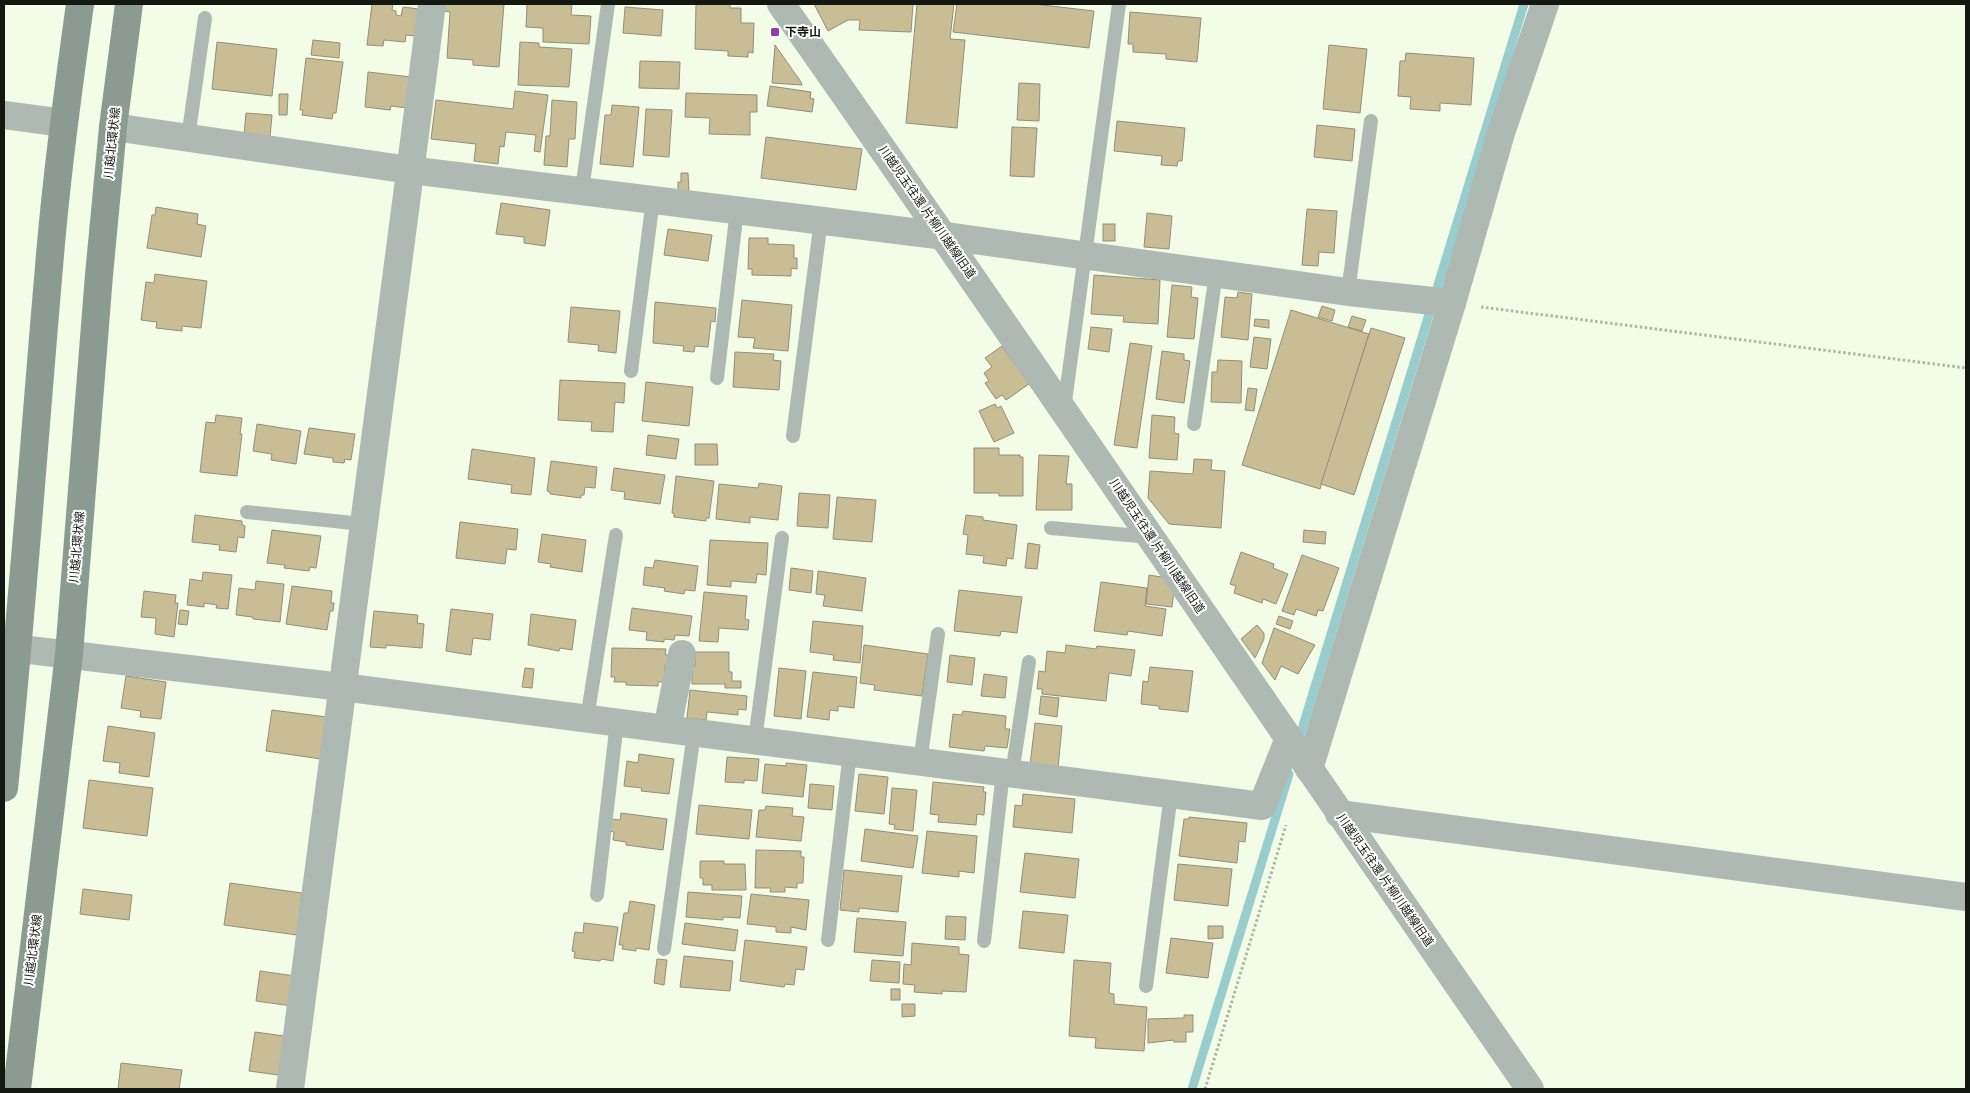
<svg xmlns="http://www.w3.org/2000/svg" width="1970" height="1093" viewBox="0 0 1970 1093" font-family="Figtree,'Noto Sans JP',sans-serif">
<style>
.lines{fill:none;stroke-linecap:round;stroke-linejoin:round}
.stream{stroke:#97cdcc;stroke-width:9}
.building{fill:#c9bd95;stroke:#948e79}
.path{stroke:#afb7a5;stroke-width:3;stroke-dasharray:2.5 2.5;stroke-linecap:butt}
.lane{stroke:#afb9b3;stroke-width:14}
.street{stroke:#afb9b3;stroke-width:28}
.secondary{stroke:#8c9b92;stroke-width:28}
.poi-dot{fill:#933daa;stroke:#fff;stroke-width:2}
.labels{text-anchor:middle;stroke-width:4;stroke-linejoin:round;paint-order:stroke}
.poi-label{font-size:12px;font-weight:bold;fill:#151811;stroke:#fff;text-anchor:start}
.street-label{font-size:12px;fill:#151811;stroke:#fff}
</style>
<rect width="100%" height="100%" fill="#f2fce6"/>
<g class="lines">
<g class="stream">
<path d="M1298 742 1524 4"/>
<path d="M1192 1089 1289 774"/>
</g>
</g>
<g class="building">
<path d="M372 4H393L392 10 396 11V15L401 16 403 7 419 9 416 36 406 35 405 42 384 40 383 46 367 45Z"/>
<path d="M444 4H504L499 67 473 65V60L447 58 450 12 444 11Z"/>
<path d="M527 4H572L571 15 591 16 589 44 543 42V28L526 27Z"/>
<path d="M696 4H730V8H741V23H754L753 53 748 52V57L728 56V51L695 49Z"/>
<path d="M814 4H913L911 32 859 30 860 20H848L828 31Z"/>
<path d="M917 4H954L950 39 965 40 957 128 906 123Z"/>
<path d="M957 4H1034L1094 11 1089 48 953 32Z"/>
<path d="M625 7 663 10 661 36 623 33Z"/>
<path d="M1130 12 1201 18 1197 62 1166 59V54L1133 52V44H1128Z"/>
<path d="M313 40 340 43 339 58 311 55Z"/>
<path d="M217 42 277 49 272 96 212 89Z"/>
<path d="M520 42 539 43V47L572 49 569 87 518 85Z"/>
<path d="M775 45 801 82 802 85 772 83Z"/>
<path d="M1329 45 1367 49 1360 113 1323 109Z"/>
<path d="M1406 53 1474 58 1471 105 1440 103V111L1410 109 1411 97 1398 96 1400 61H1405Z"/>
<path d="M306 58 343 62 336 113H333L332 119 302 115 303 110H300Z"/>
<path d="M640 61 680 62 679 89 639 88Z"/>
<path d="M368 72 411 77 407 108 391 106 390 110 365 107Z"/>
<path d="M1019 83 1040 84 1039 121 1017 120Z"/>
<path d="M770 86 811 92 810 98 814 99 812 112 767 106Z"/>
<path d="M515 91 548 95 540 152 534 151 536 135 506 132 504 147 500 146 498 164 474 161 476 144 431 139 436 100 513 109Z"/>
<path d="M686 93 757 95V112H750V135L709 134 710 118 685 117Z"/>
<path d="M279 94H288L287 115H279Z"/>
<path d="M552 100 577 102 575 139H569L567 167 544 165 546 136H550Z"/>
<path d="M612 105 639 107 633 167 600 164 605 115H611Z"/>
<path d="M646 109 672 110 669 157 643 155Z"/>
<path d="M246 113 272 115 270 137 244 135Z"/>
<path d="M1117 121 1185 128 1182 161H1178L1177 166 1161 165 1162 156 1114 151Z"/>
<path d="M1317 125 1355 129 1352 161 1314 157Z"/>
<path d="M1012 127 1037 128 1034 177 1010 176Z"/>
<path d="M766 137 862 149 856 190 761 178Z"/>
<path d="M681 173H688L689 191 678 192V182H681Z"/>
<path d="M501 203 550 210 545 246 524 243V237L496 234Z"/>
<path d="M156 207 198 214 197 224 206 226 201 257 147 248 152 215H155Z"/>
<path d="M1307 209 1337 211 1334 253 1319 252 1318 266 1302 265Z"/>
<path d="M1147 213 1172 216 1169 249 1144 247Z"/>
<rect x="1103" y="224" width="12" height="17"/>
<path d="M668 229 712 235 708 261 664 255Z"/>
<path d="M749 238H768V244L794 245V258H797V269L791 268V276L752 275V269H748Z"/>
<path d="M155 274 207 281 201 328 182 326V331L156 328 157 322 141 320 146 282 154 283Z"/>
<path d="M1094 275 1160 280 1158 324 1123 322 1124 316 1091 314Z"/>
<path d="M1172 285 1192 287 1191 297 1198 298 1194 339 1167 337Z"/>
<path d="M1238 292 1252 294 1248 340 1221 337 1225 297 1237 298Z"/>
<path d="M742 300 792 305 788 351 753 348 755 338 738 337Z"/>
<path d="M655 302 716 308 715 322 711 321 708 347 695 346 694 352 683 351 684 346 653 343Z"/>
<path d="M1322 306 1335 310 1332 321 1318 317Z"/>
<path d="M571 307 620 311 616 353 598 351 599 345 568 342Z"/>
<path d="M1291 310 1369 334 1320 489 1242 465Z"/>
<path d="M1352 316 1366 320 1362 331 1348 327Z"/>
<path d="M1255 319 1269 320V328L1254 326Z"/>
<path d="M1091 327 1112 329 1109 352 1088 349Z"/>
<path d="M1371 328 1405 338 1354 495 1321 484Z"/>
<path d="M1254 337 1271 339 1267 369 1250 367Z"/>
<path d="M1130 343 1152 346 1137 448 1114 445Z"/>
<path d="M1002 346 1029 384 1006 400 1002 395 996 399 985 383 989 381 984 373 992 367 985 358Z"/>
<path d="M1162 351 1184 354V360L1190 361 1184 403 1156 399Z"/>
<path d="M735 352 774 354 773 360 781 361 779 390 733 387Z"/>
<path d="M1218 360 1242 361 1241 403 1211 402 1212 372H1217Z"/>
<path d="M560 380 625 383 624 403 615 402 613 432 591 431 592 422 558 420Z"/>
<path d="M646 382 693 387 689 426 642 421Z"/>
<path d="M1248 388 1257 389 1254 411 1245 410Z"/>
<path d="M995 404 997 408 1001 406 1014 433 994 442 979 411Z"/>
<path d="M216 415 242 418 240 434H242L237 476 200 472 206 422 215 423Z"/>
<path d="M1152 415 1175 417 1174 433 1179 434 1177 460 1149 458Z"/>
<path d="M257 424 301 431 296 464 271 460 272 454 253 451Z"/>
<path d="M309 428 355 434 351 460 345 459 344 463 333 462V458L304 454Z"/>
<path d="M648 435 679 439 676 459 646 455Z"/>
<path d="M695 444H717L718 465H695Z"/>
<path d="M974 448H999V455H1020V457H1023V496H999V493H974Z"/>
<path d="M472 449 535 458 531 495 511 493 512 485 468 479Z"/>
<path d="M1039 455 1069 456 1066 484H1072V510H1036Z"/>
<path d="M1194 459 1212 460 1211 470 1225 471 1221 528 1169 524 1148 498 1150 471 1193 474Z"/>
<path d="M551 461 597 467 595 488 585 487 584 495H581V498L550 494V492L547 491Z"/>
<path d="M614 468 665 475 660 504 624 499 625 492 611 490Z"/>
<path d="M676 476 714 481 709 518H706V521L674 517V513H672Z"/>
<path d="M759 483 782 486 778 520 750 517V523L716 519 719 484 758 488Z"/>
<path d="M799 493 830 495 828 528 797 526Z"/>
<path d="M837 497 876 500 872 542 833 539Z"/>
<path d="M195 515 242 521V525L245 526 244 538 238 537 236 552 219 550 220 545 192 542Z"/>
<path d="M966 515 983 517V520L1017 525 1013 559 1007 558 1006 566 983 563 984 556 966 554 968 535 963 534Z"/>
<path d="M460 522 518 529 516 550 507 549 505 564 456 558Z"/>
<path d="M272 530 321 536 316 568 310 567 309 571 284 568 285 565 267 563Z"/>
<path d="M1304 530 1326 532 1325 544 1303 542Z"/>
<path d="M542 534 586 540 582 572 550 567 551 564 538 562Z"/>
<path d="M710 540 768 543 766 575 757 574 756 583 731 581V587L707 585Z"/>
<path d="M1028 543 1040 545 1037 569 1025 568Z"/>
<path d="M1241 552 1274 564 1273 568 1288 574 1276 604 1263 599 1262 603 1234 593 1236 586 1230 584Z"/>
<path d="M1302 555 1339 568 1323 611 1318 610 1316 616 1296 609 1294 615 1282 611Z"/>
<path d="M655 560 698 566 695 591 685 590 684 594 664 591 665 588 643 585 645 567 653 568Z"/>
<path d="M791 568 813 571 811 593 789 590Z"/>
<path d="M818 571 866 578 862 611 823 606 825 595 816 594Z"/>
<path d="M203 572 232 575 228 609 216 608 217 605 204 603V607L187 605 190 579 202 581Z"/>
<path d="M1149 575 1167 578 1174 590 1172 607 1146 604Z"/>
<path d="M256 581 284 584 280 622 253 619V617L236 615 239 588 255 590Z"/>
<path d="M1101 582 1147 588 1145 606 1166 609 1162 636 1128 631 1127 635 1094 631Z"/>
<path d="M292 586 332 591 331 603H334L333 611H330L327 630 286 624Z"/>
<path d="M959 590 1022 597 1017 633 1001 631 1000 636 954 631Z"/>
<path d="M144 591 176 595 175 603H178L174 637 155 634 156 618 141 617Z"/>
<path d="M704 592 747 596 745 619 749 620 748 630 719 628 718 642 699 641Z"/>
<path d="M632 608 692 616 689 636 675 635 674 640 664 639V642L646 640 647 632 629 630Z"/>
<path d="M451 609 493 614 490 640 473 638 471 655 446 651Z"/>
<path d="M180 610 189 611 187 625 178 624Z"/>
<path d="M374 611 418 615 417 623 424 624 422 648 386 645V648L370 647Z"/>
<path d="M531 614 576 620 572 650 560 648 559 651 528 645Z"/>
<path d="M1279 616 1293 621 1290 629 1276 624Z"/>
<path d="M813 621 863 626 860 663 833 660 834 655 810 652Z"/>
<path d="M1257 625 1264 633V639L1255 658 1241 639Z"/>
<path d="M1274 628 1315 645 1298 674 1281 666 1275 680 1262 663Z"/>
<path d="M864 645 928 654 922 696 874 690 875 685 860 683Z"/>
<path d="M1066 645 1096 649 1097 646 1135 650 1131 676 1109 673 1106 701 1042 694V689H1037L1039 671 1045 672 1047 651 1065 653Z"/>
<path d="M612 648 666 649 665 655H670V665H665V682H658V686L626 685V682H614L615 677H611Z"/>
<path d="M695 652H729V672H732V681H741V688H725V684H692V666H695Z"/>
<path d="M950 655 975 658 972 685 947 682Z"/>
<path d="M1150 667 1193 671 1188 712 1159 709V706L1141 704 1143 681 1148 682Z"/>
<path d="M525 668 534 669 532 688 522 687Z"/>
<path d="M779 668 806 671 801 719 774 716Z"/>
<path d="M813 672 857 677 854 708 838 706V711L830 710 829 720 807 717Z"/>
<path d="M984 674 1007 677 1005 698 981 696Z"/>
<path d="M126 676 166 682 161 719 140 717 141 711 121 708Z"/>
<path d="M690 690 747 696 746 710 738 709V715L707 712 706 720 687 718Z"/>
<path d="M1041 696 1059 698 1057 717 1039 714Z"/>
<path d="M272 710 327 717 321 759 266 751Z"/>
<path d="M963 711 1006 716 1005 729H1010L1007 748 985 746 984 751 949 747 953 714 962 715Z"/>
<path d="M1035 723 1062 726 1058 768 1030 765Z"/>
<path d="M108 726 155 733 149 777 119 773 120 763 103 761Z"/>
<path d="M639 754 674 759 669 794 641 791 642 788 624 786 627 761 638 763Z"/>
<path d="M727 757 759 759 757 781 744 780V783L725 782Z"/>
<path d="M786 763 807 765 803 797 762 793 765 764 786 766Z"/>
<path d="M859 774 888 777 884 814 855 811Z"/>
<path d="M89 780 153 788 147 836 83 828Z"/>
<path d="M933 782 984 787 983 792H986L984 815 977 814 976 825 938 822 939 815 930 814Z"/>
<path d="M810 784 834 786 832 810 808 808Z"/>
<path d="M892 788 917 790 913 831 894 829 895 825 889 824Z"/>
<path d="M1023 794 1075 799 1072 833 1013 827 1015 805 1022 806Z"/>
<path d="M699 805 752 810 749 839 696 834Z"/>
<path d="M766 806 793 808 792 816 804 817 801 841 756 837 759 810H765Z"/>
<path d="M621 813 667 819 663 850 626 845V842L613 840 614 832 609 831 611 819 620 820Z"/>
<path d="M1189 817 1247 823 1245 842 1239 841 1237 863 1179 856 1184 819H1189Z"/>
<path d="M865 829 918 836 913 868 861 861Z"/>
<path d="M927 831 977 836 974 873 959 871V877L922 873Z"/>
<path d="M756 850 801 851V857H804L803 883H797V888L785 887V892H770L771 888H755Z"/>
<path d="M1025 853 1079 859 1075 898 1020 892Z"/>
<path d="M700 861H724V864H745L746 890H712V885H703V878H700Z"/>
<path d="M1178 864 1232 869 1228 906 1174 900Z"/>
<path d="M844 870 902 876 898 912 859 908V912L840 910Z"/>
<path d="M230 883 302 893 297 935 224 925Z"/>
<path d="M83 889 132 895 129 920 80 914Z"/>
<path d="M688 892 742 896 740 918 723 917V920L686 917Z"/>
<path d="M751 894 809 900 806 930 791 927V933L776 932V927L747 924Z"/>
<path d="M630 901 655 905 649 950 636 948V951L622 949 623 945H619L624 913H628Z"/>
<path d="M1023 911 1068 915 1064 953 1019 948Z"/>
<path d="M946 916 966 917 965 940 945 939Z"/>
<path d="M857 918 906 922 903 956 854 952Z"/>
<path d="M584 923 618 927 613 961 601 959 600 961 574 958 575 952 572 951 575 932 583 933Z"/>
<path d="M685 923 738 930 735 951 682 944Z"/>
<path d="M1208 926H1223V938L1208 939Z"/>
<path d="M1171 938 1213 943 1208 978 1166 973Z"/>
<path d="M745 940 807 947 804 970 796 969 794 985 785 984 784 987 740 981Z"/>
<path d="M912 943 959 947V954L969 955 966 992 942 991V994L914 992 915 985 903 984 904 964 911 965Z"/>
<path d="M684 956 733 961 730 991 680 987Z"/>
<path d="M657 959 667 960 664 985 654 983Z"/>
<path d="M872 960 900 962 899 983 870 981Z"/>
<path d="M1074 960 1111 963 1109 993 1114 994V1004L1147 1007 1144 1051 1095 1048 1096 1038 1069 1036Z"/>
<path d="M260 971 295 976 292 1006 256 1001Z"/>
<rect x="891" y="989" width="9" height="11"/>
<path d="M902 1004H915V1016L902 1017Z"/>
<path d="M1184 1015H1193V1032H1186V1042H1174V1040L1148 1043V1019L1184 1018Z"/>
<path d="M255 1032 284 1036 279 1075 249 1071Z"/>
<path d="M121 1063 182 1070 179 1089H118Z"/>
</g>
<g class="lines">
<g class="path">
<path d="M1481 307 1966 368"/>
<path d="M1205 1089 1286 825"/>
</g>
<g class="lane">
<path d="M188 138 205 18"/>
<path d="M582 190 608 4"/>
<path d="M1348 292 1371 121"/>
<path d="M631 371 653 199"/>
<path d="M717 378 737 210"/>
<path d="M1064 409 1119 4"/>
<path d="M1194 424 1216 274"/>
<path d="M793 436 821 220"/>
<path d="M247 512 363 524"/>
<path d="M1051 528 1150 537"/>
<path d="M587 719 616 535"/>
<path d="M755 740 782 538"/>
<path d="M920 762 938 634"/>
<path d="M1012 774 1029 662"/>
<path d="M597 895 617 722"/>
<path d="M828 940 850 752"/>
<path d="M984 941 1003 772"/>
<path d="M664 949 694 733"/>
<path d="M1146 986 1171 794"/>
</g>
<g class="street">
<path d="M781 4C1034 363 1280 728 1530 1089"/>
<path d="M4 115 64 123"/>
<path d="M113 127 410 170 945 236 1348 292 1452 303"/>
<path d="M4 647 342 687 1262 806 1289 738"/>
<path d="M667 729 682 654"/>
<path d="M1309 769 1452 303 1501 133 1545 4"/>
<path d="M1339 814 1966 897"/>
<path d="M290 1089 432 4"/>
</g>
<g class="secondary">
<path d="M4 788C22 614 34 441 49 267 56 179 68 91 80 4"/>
<path d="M17 1089 69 654 99 275 113 127 129 4"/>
</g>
</g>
<rect class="poi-dot" x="770" y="27" width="10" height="10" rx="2.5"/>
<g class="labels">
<g class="poi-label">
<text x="785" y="36">下寺山</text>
</g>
<g class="street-label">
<text transform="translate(112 143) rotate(-84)" y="4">川越北環状線</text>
<text transform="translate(927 212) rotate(55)" y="4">川越児玉往還 片柳川越線旧道</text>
<text transform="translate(1157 546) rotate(56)" y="4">川越児玉往還 片柳川越線旧道</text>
<text transform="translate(77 547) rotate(-85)" y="4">川越北環状線</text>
<text transform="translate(1385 880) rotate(55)" y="4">川越児玉往還 片柳川越線旧道</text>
<text transform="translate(33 950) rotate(-83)" y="4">川越北環状線</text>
</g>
</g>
<rect width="1970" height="1093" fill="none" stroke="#151811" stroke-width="10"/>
</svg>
